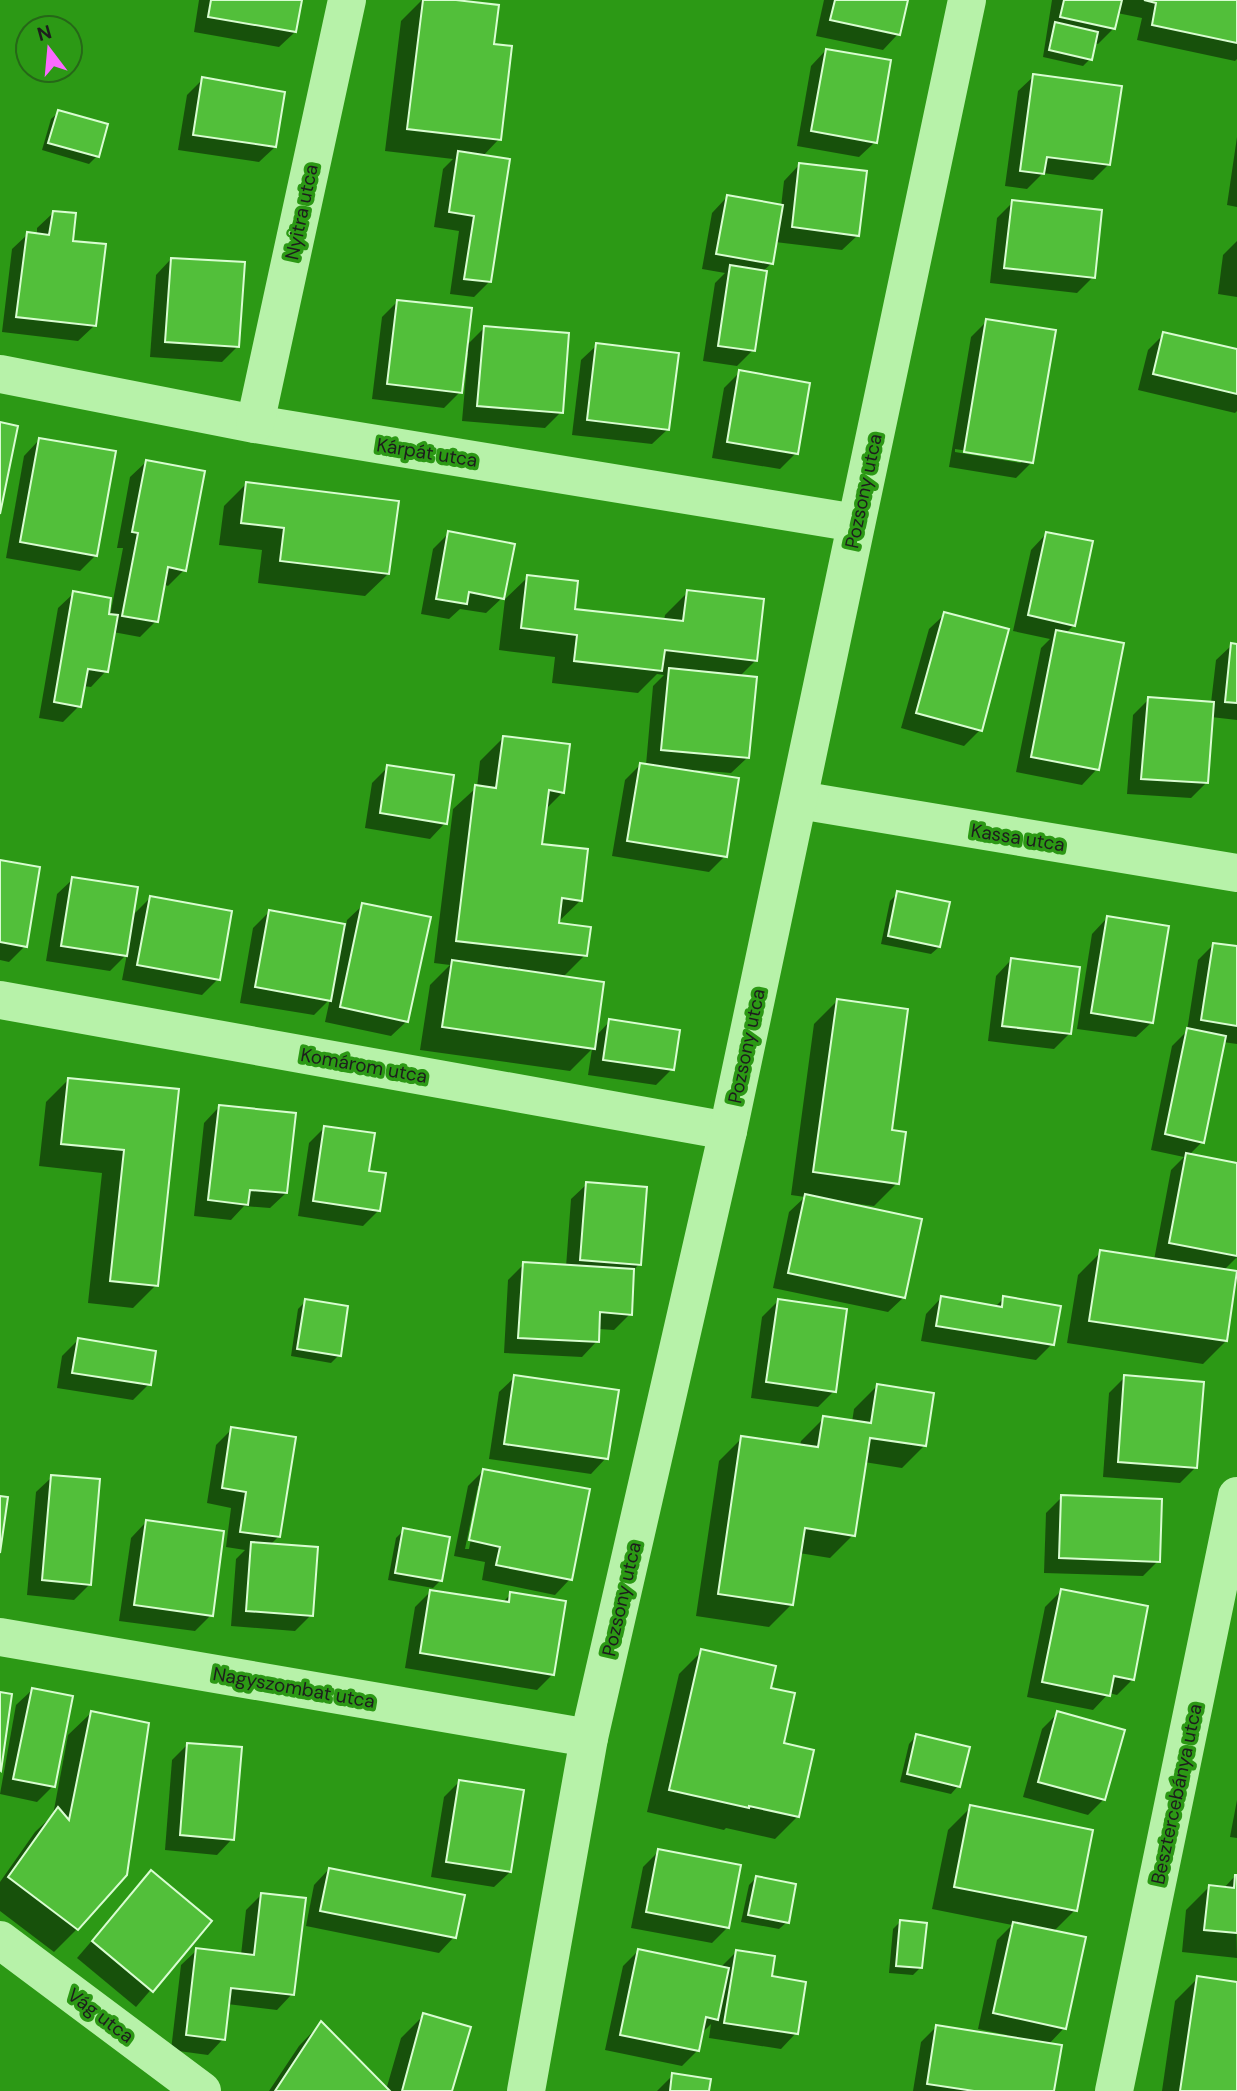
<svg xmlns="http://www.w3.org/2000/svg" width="1237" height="2091" viewBox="0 0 1237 2091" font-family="'DM Sans',sans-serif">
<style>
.shadow{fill:#0007;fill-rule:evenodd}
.building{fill:#52bf3a;stroke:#d9fdd1;stroke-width:2}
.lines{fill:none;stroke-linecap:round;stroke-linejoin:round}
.minor{stroke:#b7f2a9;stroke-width:38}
.labels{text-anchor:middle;stroke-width:7;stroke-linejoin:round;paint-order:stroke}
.street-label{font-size:19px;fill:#1d1d1d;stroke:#2c9915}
</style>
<rect width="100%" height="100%" fill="#2c9915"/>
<g class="shadow">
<path d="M199 0H301L295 32 279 47 194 32Z"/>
<path d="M422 0H442L492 46 499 139 482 157 489 282 474 297 450 294 459 231 434 227 443 169 453 159 385 151 401 21Z"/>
<path d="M824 0H906L898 34 883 50 816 36Z"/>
<path d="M1052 0H1237V59L1235 61 1137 40 1142 18 1117 13 1114 28 1098 44 1094 43 1090 59 1083 66 1043 57Z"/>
<path d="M826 50 875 142 859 157 797 146 811 66Z"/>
<path d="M1034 76 1109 164 1093 180 1043 173 1027 189 1005 186 1018 91Z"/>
<path d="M203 79 275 147 259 162 178 150 187 95Z"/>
<path d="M59 112 97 156 89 164 42 150 51 119Z"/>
<path d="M1237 137V207L1227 205Z"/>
<path d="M799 165 858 235 842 250 775 242 772 263 762 272 753 350 737 366 703 361 715 283 725 273 702 269 712 213 727 197 781 207 784 181Z"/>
<path d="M1013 202 1093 277 1077 293 990 283 997 218Z"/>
<path d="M53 213 71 242 94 326 78 341 2 332 12 249 28 234 37 235V228Z"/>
<path d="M1237 241V297L1218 294 1223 255Z"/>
<path d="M171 259 237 347 222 362 150 357 156 275Z"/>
<path d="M398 301 465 347 484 328 561 412 545 428 462 421 468 353H465L460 392 444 408 372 399 382 317Z"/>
<path d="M987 321 1032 462 1016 478 949 467 971 337ZM955 449 1021 459V463L955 452Z"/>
<path d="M1164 334 1237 351V411L1235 413 1138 390 1148 350Z"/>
<path d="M597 345 668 429 652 444 572 435 581 360Z"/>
<path d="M740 372 796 453 780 469 712 458 724 388Z"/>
<path d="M39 440 96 555 80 571 6 558 24 456Z"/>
<path d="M146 462 184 570 168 586 163 584 156 621 140 637 113 632 106 671 91 687 83 686 79 706 63 722 39 718 58 608 74 593 107 616H110L123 548H117L130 477Z"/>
<path d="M247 483 388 574 365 596 258 583 262 550 219 545 224 506Z"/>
<path d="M449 533 502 598 486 613 460 609 449 619 421 614 433 549Z"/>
<path d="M1046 534 1074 625 1065 634 1097 769 1082 785 1016 772 1041 648 1050 639 1013 631 1031 550Z"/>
<path d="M528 577 573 611 664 621 665 615 688 592 755 661 739 677 747 758 731 773 695 770 725 856 709 872 612 856 625 780 641 764 646 765 653 686 664 675 657 674 638 693 552 683 555 657 499 650 505 599Z"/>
<path d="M945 614 980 730 964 746 901 728 929 629Z"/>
<path d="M1232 645H1237V720L1211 717 1206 783 1191 798 1127 794 1133 715 1149 699 1211 703 1216 660Z"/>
<path d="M503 738 563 792 545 810 540 845 581 900 556 924 585 955 562 978 595 1037 610 1021 672 1069 656 1085 588 1075 592 1049 570 1071 420 1050 430 985 450 965 434 963 453 809 477 787 480 761Z"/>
<path d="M388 767 445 823 430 839 365 828 372 783Z"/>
<path d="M0 862 25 946 9 962 0 960Z"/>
<path d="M73 879 132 916 150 898 218 979 202 995 122 980 127 954 110 971 46 961 57 894Z"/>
<path d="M898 893 939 947 931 954 881 944 890 901Z"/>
<path d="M363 905 407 1021 391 1036 325 1022 330 999 314 1015 240 1003 253 928 269 912 346 926 347 920Z"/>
<path d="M1107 918 1152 1022 1136 1037 1077 1029 1092 934Z"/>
<path d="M1214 944 1237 948V1044L1223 1042 1202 1142 1189 1155 1237 1165V1257L1224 1270 1226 1341 1203 1364 1067 1343 1078 1275 1101 1252 1154 1260 1171 1170 1184 1157 1151 1150 1172 1046 1187 1031 1198 960Z"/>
<path d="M1011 960 1070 1033 1054 1049 988 1041 996 976Z"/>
<path d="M837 1001 890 1132 897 1183 874 1206 843 1202V1204L904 1297 888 1312 773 1288 789 1212 805 1197 791 1195 814 1024Z"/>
<path d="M69 1079 177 1091 156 1285 133 1308 88 1303 102 1173 39 1166 46 1102Z"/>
<path d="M219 1107 286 1193 270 1208 244 1206 231 1220 194 1216 204 1123Z"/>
<path d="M324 1128 367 1172 379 1210 363 1226 298 1216 309 1143Z"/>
<path d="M587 1184 639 1264 633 1271 630 1314 614 1330 598 1329 597 1341 582 1357 504 1353 508 1280 524 1264 566 1267 571 1199Z"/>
<path d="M941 1298 995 1307 1004 1298 1052 1344 1036 1360 921 1341 926 1314Z"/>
<path d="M306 1301 339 1355 331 1363 291 1356 298 1309Z"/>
<path d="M778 1301 834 1391 818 1407 751 1398 762 1317Z"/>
<path d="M78 1340 149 1384 133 1400 57 1388 62 1356Z"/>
<path d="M515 1377 606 1458 591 1474 489 1459 499 1392Z"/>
<path d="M1125 1377 1196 1467 1180 1483 1103 1477 1109 1393Z"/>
<path d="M877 1386 925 1445 902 1468 864 1462 853 1535 830 1558 799 1553 792 1604 769 1627 696 1616 719 1461 742 1438 800 1446 801 1441 824 1418 852 1422 854 1409Z"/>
<path d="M232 1429 278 1537 270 1545 311 1615 295 1631 231 1626 236 1559 245 1550 226 1547 231 1508 207 1503 216 1445Z"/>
<path d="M484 1470 570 1579 555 1595 482 1580 485 1562 454 1556 468 1486ZM478 1486H481L469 1549H465Z"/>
<path d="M52 1477 90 1584 74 1600 27 1595 36 1492Z"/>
<path d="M1062 1497 1158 1561 1143 1576 1044 1573 1046 1513Z"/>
<path d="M146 1522 211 1615 195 1631 119 1621 131 1538Z"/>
<path d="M404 1530 441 1580 433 1588 388 1580 396 1538Z"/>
<path d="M1061 1591 1133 1679 1117 1695 1109 1693 1093 1710 1027 1697 1045 1607Z"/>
<path d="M430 1592 502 1603 511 1594 553 1674 537 1690 405 1668 415 1607Z"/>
<path d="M702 1651 768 1689 798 1816 775 1839 726 1828 724 1830 647 1812 679 1674Z"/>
<path d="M32 1690 53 1786 37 1802 0 1794 16 1705Z"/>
<path d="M91 1713 77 1929 54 1952 0 1911V1882L35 1832 53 1815 68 1735Z"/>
<path d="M1058 1713 1104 1799 1088 1815 1023 1797 1042 1729Z"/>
<path d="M916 1736 958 1786 951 1794 900 1782 909 1744Z"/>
<path d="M188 1744 232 1839 217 1855 165 1850 172 1760Z"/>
<path d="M459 1782 510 1872 494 1887 431 1877 444 1797Z"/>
<path d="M1237 1800V1838L1230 1837Z"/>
<path d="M971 1807 1075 1910 1053 1932 1064 2028 1048 2045 1053 2091H913L921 2042 936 2027 1007 2038V2035L978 2029 997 1940 1012 1925 932 1909 948 1830Z"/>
<path d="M659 1851 728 1927 712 1943 631 1928 643 1867Z"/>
<path d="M329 1869 454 1937 439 1953 306 1926 314 1885Z"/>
<path d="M151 1872 210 1921 136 2007 77 1958Z"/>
<path d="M1235 1876 1237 1958 1182 1952 1186 1910 1209 1887 1223 1889Z"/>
<path d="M757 1877 787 1922 779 1929 741 1922 749 1885Z"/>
<path d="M262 1894 292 1994 277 2010 227 2004 223 2039 208 2055 171 2050 181 1965 197 1950 241 1955 246 1910Z"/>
<path d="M900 1922 921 1967 913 1975 889 1973 893 1929Z"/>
<path d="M638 1951 720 1968 736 1952 770 1978 796 2033 781 2049 709 2038 711 2024 701 2034 698 2050 682 2066 605 2050 623 1966Z"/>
<path d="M1198 1978 1237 1984V2091H1162L1175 2001Z"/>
<path d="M424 2015 451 2091H269L299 2046 321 2023 386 2090 401 2038Z"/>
<path d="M673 2075 707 2091H657Z"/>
</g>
<g class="building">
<path d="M211 0H302L296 32 208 17Z"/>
<path d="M423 0H456L499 5 494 44 512 46 501 140 407 129Z"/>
<path d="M835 0H908L900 35 830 20Z"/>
<path d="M1064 0H1122L1115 29 1060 17Z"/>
<path d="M1144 0H1237V43L1152 25 1156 3Z"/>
<path d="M1055 22 1098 32 1092 60 1049 50Z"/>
<path d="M826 49 891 60 877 143 811 131Z"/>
<path d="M1033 74 1122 86 1110 165 1047 157 1044 174 1020 171Z"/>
<path d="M202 77 285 92 276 147 193 135Z"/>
<path d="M58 110 108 124 99 157 48 143Z"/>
<path d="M458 151 510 159 491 282 464 279 474 216 449 212Z"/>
<path d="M799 163 867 171 859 236 792 227Z"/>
<path d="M727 195 783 205 773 264 716 254Z"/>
<path d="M1012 200 1102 210 1095 278 1004 268Z"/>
<path d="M53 211 76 213 73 241 106 244 96 326 16 317 27 232 49 235Z"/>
<path d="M171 258 245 262 239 347 165 342Z"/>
<path d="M730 265 767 271 755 351 718 346Z"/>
<path d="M397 300 472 308 462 393 387 384Z"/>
<path d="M986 319 1056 330 1033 463 964 452Z"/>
<path d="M484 326 569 333 563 413 477 406Z"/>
<path d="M1163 332 1237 349V394L1153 374Z"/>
<path d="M596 343 679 353 669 430 587 420Z"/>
<path d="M739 370 810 383 798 454 727 442Z"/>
<path d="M0 422 18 426 0 514Z"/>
<path d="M39 438 116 451 97 556 20 542Z"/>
<path d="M146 460 205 471 186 571 168 567 158 622 122 616 138 533 132 532Z"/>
<path d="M246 482 399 501 389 574 280 561 284 528 241 523Z"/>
<path d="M448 531 515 544 504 599 469 592 467 604 436 599Z"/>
<path d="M1046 532 1093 541 1075 626 1028 615Z"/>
<path d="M527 575 578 581 575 609 683 621 687 590 764 599 757 661 665 650 662 671 574 661 577 635 521 628Z"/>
<path d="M73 591 111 598 109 614 118 615 108 672 88 669 81 707 54 702Z"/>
<path d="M944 612 1009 629 982 731 916 713Z"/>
<path d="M1056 630 1124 643 1099 770 1031 757Z"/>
<path d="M1231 643 1237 644V703L1225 702Z"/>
<path d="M669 668 757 677 749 758 661 750Z"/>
<path d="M1148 697 1214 702 1208 783 1141 779Z"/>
<path d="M503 736 570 744 564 793 549 790 542 844 588 849 582 901 562 898 559 923 591 927 587 956 456 941 475 785 496 788Z"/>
<path d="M640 763 739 778 727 857 627 841Z"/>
<path d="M387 765 454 775 447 824 380 813Z"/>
<path d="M0 860 40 867 27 947 0 942Z"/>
<path d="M72 877 138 887 127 956 61 946Z"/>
<path d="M897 891 950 902 940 947 888 936Z"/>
<path d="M150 896 232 911 220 980 137 965Z"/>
<path d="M362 903 431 917 408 1022 340 1007Z"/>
<path d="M269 910 345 924 331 1001 255 987Z"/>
<path d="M1107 916 1169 926 1153 1023 1091 1013Z"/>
<path d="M1213 943 1237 946V1026L1201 1020Z"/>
<path d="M1011 958 1080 967 1071 1034 1002 1026Z"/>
<path d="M452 960 604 982 595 1049 442 1027Z"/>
<path d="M837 999 908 1009 892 1130 906 1132 899 1184 813 1172Z"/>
<path d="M609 1019 680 1030 674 1070 603 1060Z"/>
<path d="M1187 1028 1226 1036 1204 1143 1165 1134Z"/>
<path d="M68 1078 179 1089 158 1286 110 1281 124 1150 61 1144Z"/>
<path d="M219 1105 296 1113 287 1193 250 1190 248 1205 208 1200Z"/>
<path d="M324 1126 375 1133 369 1171 386 1173 380 1211 313 1201Z"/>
<path d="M1186 1153 1237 1163V1256L1169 1243Z"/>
<path d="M586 1182 647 1187 641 1265 580 1260Z"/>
<path d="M805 1194 922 1219 905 1298 788 1273Z"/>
<path d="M1100 1250 1237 1271 1227 1341 1089 1321Z"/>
<path d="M523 1262 634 1269 632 1315 600 1312 599 1342 518 1338Z"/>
<path d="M941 1296 1002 1307 1003 1296 1061 1306 1054 1345 936 1326Z"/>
<path d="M305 1299 348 1306 341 1356 297 1349Z"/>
<path d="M778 1299 847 1309 836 1392 766 1382Z"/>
<path d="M78 1338 156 1351 151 1385 72 1373Z"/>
<path d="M514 1375 619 1390 608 1459 504 1444Z"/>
<path d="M1124 1375 1204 1382 1197 1468 1118 1462Z"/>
<path d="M877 1384 934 1393 926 1446 870 1438 855 1536 805 1528 793 1605 718 1594 741 1436 818 1447 823 1416 871 1423Z"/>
<path d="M231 1427 296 1437 280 1537 240 1532 246 1492 222 1488Z"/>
<path d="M483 1469 590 1489 572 1580 496 1565 500 1547 469 1540Z"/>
<path d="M51 1475 100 1479 91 1585 42 1580Z"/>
<path d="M1061 1495 1162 1499 1160 1562 1059 1558Z"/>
<path d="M0 1496 8 1497 0 1553Z"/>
<path d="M146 1520 224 1531 213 1616 134 1605Z"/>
<path d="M403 1528 450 1537 442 1581 395 1573Z"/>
<path d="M251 1542 318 1547 313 1616 246 1611Z"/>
<path d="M1061 1589 1148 1606 1134 1680 1114 1676 1110 1696 1042 1682Z"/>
<path d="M430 1590 509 1602 510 1592 566 1601 554 1675 420 1653Z"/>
<path d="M701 1649 776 1666 771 1688 795 1693 784 1743 814 1750 799 1817 749 1806V1808L669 1790Z"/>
<path d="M32 1688 73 1696 55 1787 13 1779Z"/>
<path d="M0 1692 12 1694 1 1771 0 1770Z"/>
<path d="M91 1711 149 1723 127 1875 78 1930 8 1877 58 1807 69 1820Z"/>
<path d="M1057 1711 1125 1730 1105 1800 1038 1782Z"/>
<path d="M916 1734 970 1747 960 1787 907 1774Z"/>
<path d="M187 1743 242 1747 234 1840 180 1835Z"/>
<path d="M459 1780 524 1790 511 1872 446 1862Z"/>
<path d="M970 1805 1093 1830 1077 1911 954 1887Z"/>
<path d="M658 1849 741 1865 729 1928 646 1912Z"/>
<path d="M329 1868 465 1895 456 1938 320 1911Z"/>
<path d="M151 1870 212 1921 153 1992 92 1941Z"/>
<path d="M1235 1875H1237V1933L1204 1930 1209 1885 1234 1888Z"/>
<path d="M756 1876 796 1884 789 1923 748 1915Z"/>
<path d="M261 1893 306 1898 294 1995 231 1988 225 2040 186 2035 196 1948 254 1955Z"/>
<path d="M900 1920 927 1923 922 1968 896 1966Z"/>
<path d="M1013 1922 1086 1937 1066 2029 993 2013Z"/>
<path d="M638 1949 729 1968 718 2020 706 2017 699 2051 620 2035Z"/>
<path d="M736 1950 775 1956 772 1976 806 1982 798 2034 724 2023Z"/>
<path d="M1197 1976 1237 1982V2091H1180Z"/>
<path d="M423 2013 471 2027 452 2091H402Z"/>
<path d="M321 2021 390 2091H275Z"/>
<path d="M936 2025 1062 2045 1054 2091H974L927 2084Z"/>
<path d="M672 2073 711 2079 709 2091H670Z"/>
</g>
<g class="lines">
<g class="minor">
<path d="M0 374 255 424 856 523"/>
<path d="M255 424 347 0"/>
<path d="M799 800 1237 873"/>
<path d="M0 1000 728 1131"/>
<path d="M0 1637 589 1738"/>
<path d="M0 1940 202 2091"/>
<path d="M526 2091 589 1738 728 1131 967 0"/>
<path d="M1114 2091 1237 1496"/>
</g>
</g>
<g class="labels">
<g class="street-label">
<text transform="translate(301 212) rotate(-78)" y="7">Nyitra utca</text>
<text transform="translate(427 452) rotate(9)" y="7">Kárpát utca</text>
<text transform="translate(863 491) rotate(-78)" y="7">Pozsony utca</text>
<text transform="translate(1018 837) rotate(9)" y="7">Kassa utca</text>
<text transform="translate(746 1046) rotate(-78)" y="7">Pozsony utca</text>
<text transform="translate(364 1065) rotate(10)" y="7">Komárom utca</text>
<text transform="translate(621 1599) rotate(-77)" y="7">Pozsony utca</text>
<text transform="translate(294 1687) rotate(10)" y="7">Nagyszombat utca</text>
<text transform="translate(1176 1794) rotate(-78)" y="7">Besztercebánya utca</text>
<text transform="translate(101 2015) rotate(37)" y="7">Vág utca</text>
</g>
</g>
<g transform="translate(49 49) rotate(344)"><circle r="33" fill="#2c9915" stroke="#266718" stroke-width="2"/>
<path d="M0-5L12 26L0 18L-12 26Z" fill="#fb6aff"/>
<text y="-10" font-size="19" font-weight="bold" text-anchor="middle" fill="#1d1d1d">N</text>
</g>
</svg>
